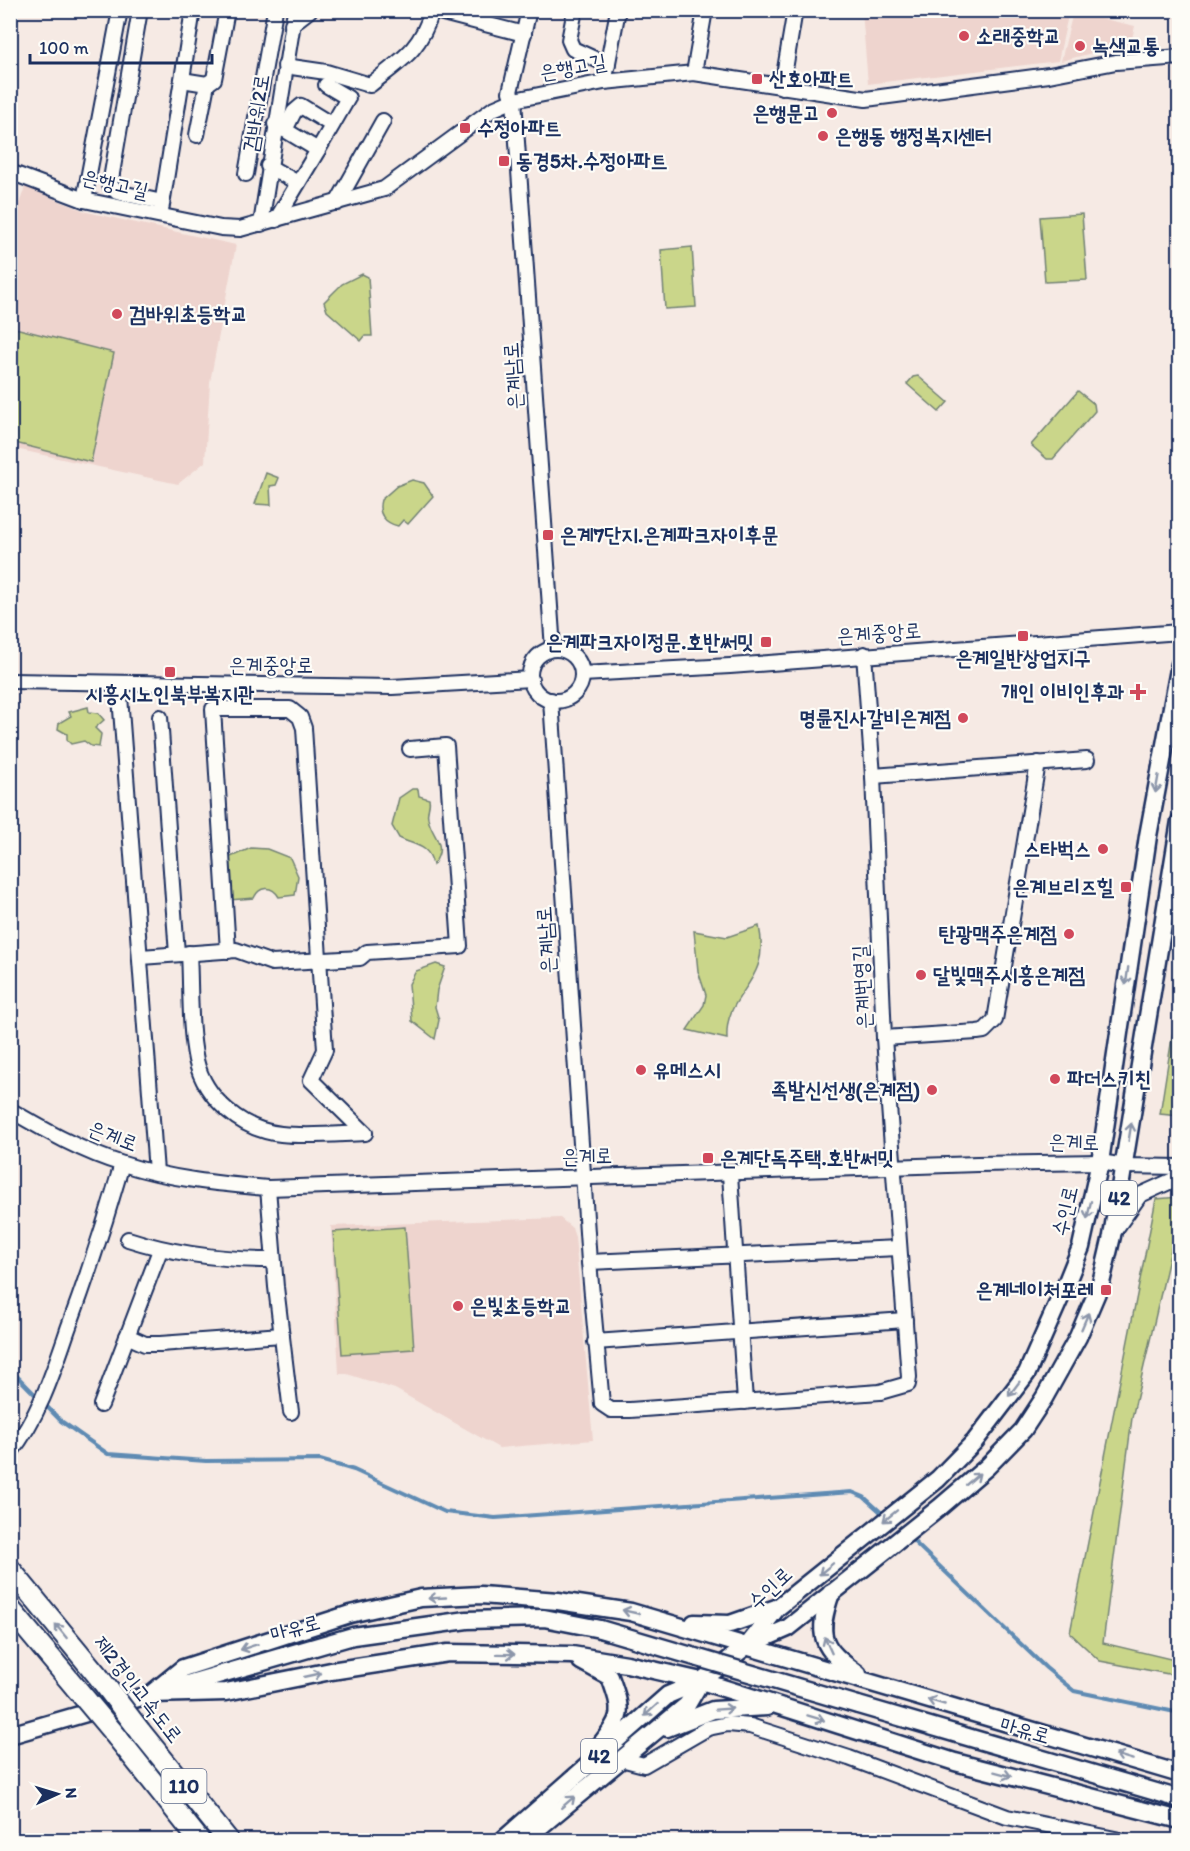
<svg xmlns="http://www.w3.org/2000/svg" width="1190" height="1851" viewBox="0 0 1190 1851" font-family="Itim,'Poor Story',sans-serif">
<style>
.built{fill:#eed4ce}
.green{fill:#cad68a;stroke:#728274;stroke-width:1.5}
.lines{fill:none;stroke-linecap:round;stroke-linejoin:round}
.stream{stroke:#5f8bb3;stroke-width:4}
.minor-casing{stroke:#1b2f5e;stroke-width:18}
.major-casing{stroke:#1b2f5e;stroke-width:21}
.highway-casing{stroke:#1b2f5e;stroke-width:24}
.minor{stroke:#fdfcf7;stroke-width:14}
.major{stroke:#fdfcf7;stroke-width:16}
.highway{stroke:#fdfcf7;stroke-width:20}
.major-bridge-casing{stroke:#1b2f5e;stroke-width:21;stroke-linecap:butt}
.highway-bridge-casing{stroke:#1b2f5e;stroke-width:24;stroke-linecap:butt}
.major-bridge{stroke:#fdfcf7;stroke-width:16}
.highway-bridge{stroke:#fdfcf7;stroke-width:20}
.oneway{stroke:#8c96aa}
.poi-dot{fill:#d1495b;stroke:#fdfcf7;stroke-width:2}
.labels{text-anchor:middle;stroke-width:4.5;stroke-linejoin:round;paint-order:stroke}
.shield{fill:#fdfcf7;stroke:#5f6c8c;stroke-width:1.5}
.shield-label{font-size:20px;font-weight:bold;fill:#1b2f5e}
.poi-label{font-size:21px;font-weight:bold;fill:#1b2f5e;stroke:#fdfcf7;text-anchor:start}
.street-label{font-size:21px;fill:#1b2f5e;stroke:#fdfcf7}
</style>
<rect width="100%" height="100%" fill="#f6eae4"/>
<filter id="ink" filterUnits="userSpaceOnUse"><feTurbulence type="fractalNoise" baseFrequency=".0167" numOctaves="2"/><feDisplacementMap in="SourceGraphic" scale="12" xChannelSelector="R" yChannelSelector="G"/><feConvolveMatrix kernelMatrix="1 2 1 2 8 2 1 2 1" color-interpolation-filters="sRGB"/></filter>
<g filter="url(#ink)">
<g class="built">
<path d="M862 11V10L1069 11 1058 61 868 84Z"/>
<path d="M1073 12 1135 26 1131 43 1061 61Z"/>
<path d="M25 187 87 212 236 245 210 382 205 462 178 484 11 448 10 229Z"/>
<path d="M560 1218 572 1228 575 1237 593 1440 499 1448 395 1389 347 1374H339L331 1226Z"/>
</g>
<g class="green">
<path d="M1082 214 1087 280 1045 282 1040 217Z"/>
<path d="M692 247 696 307 665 309 661 250Z"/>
<path d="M362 274 368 277 372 336H365L361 341 327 311 324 302 342 284Z"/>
<path d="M11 327 114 353 91 462 11 442Z"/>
<path d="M918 376 948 402 939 412 907 384 913 377Z"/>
<path d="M1078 391 1094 404 1095 411 1053 459H1047L1031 445Z"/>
<path d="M266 473 279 478 276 485 270 486 271 505 255 504Z"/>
<path d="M412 480 424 483 433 496 408 524 403 520 398 526C385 523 377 514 381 500L397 486Z"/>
<path d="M88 707 89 712 98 713 104 720 95 728 101 734 99 747 91 746 84 741 71 744 67 740V734L58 729 59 723 71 716 69 712Z"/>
<path d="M412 789H418L419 796 429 799C431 806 426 811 428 818 431 837 449 843 433 865 429 844 415 846 399 838L392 826 399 798Z"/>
<path d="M251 848 267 849 290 858 298 876 295 895 279 897C272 885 259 886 254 898L229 900 226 859Z"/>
<path d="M759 926C772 986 724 990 727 1039L687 1030 704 1005 706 995 698 971 694 931 727 937Z"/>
<path d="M436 964 445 967 437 990 435 1007 439 1020 435 1039 412 1021 409 984 416 971Z"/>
<path d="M1179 993V1116L1160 1114Z"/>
<path d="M1179 1197V1215L1132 1418 1103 1643 1179 1661V1676L1100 1661 1070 1633 1156 1199Z"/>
<path d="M405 1227 414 1349 342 1354 333 1232Z"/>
</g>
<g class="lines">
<g class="stream">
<path d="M10 1369 61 1421 108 1454 206 1461 320 1460 354 1470 445 1512 495 1518 852 1492 864 1497 884 1515"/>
<path d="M910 1538 1046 1668 1074 1691 1180 1713"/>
</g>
<defs>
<g id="minor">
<path d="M140 10 110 185 117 192 162 202"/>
<path d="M431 10 524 34"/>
<path d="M529 10 510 92 514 100 553 649"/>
<path d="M575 10 569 40 573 49 608 65"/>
<path d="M292 24 310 10"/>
<path d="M285 66 326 72 370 85C401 60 420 51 432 11"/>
<path d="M606 73 618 10"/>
<path d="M694 73 705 10"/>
<path d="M182 80 207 84 197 135"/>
<path d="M207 84 214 79 227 10"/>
<path d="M782 87 795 10"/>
<path d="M275 124 318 150 348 98 326 85"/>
<path d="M285 130 294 112 301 106 332 125"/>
<path d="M268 166 298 183"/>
<path d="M10 172 84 200 221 228 240 229 384 189 493 109 514 100 604 82 694 73 866 99 1049 75 1116 62 1180 57"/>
<path d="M246 174 275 10"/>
<path d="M84 200 120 10"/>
<path d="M337 203 383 121"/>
<path d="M161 211 193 10"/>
<path d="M276 220 318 150"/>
<path d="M261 224 295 10"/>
<circle cx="556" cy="675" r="26"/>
<path d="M582 674 730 666 1180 632"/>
<path d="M10 681 392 687 531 679"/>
<path d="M119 683 156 1172"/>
<path d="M551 700 589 1262 602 1404 611 1410H630L880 1392 908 1384 909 1377 884 1038 873 776 864 654"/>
<path d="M160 717 177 954"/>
<path d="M873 776 1087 760"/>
<path d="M228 951 213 709H290L300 717 304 728 325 1050 311 1080 365 1133"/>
<path d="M189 953C191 988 189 1026 196 1060 205 1099 242 1130 281 1134 308 1137 337 1134 365 1133"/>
<path d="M141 957 236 950 272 963 360 958 367 952 460 946 446 746 410 749"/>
<path d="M884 1038 977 1032 984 1031 995 1020 1038 763"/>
<path d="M10 1110C46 1131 83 1152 123 1164 169 1179 220 1184 268 1188L977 1164 1100 1162 1125 1166 1180 1167"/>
<path d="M730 1174 745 1402"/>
<path d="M268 1188 276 1287 291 1412"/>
<path d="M1115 1230 1140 1195 1180 1177"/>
<path d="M128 1239C174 1254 224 1260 273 1260"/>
<path d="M589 1262 899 1248"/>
<path d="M127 1336 145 1344H160L282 1335"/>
<path d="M595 1342 905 1320"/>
<path d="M101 1405 160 1250"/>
<path d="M10 1453C39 1417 53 1373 68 1329 88 1275 106 1220 122 1164"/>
<path d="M621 1759 644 1765 708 1728 728 1724 750 1726 849 1758 1007 1817 1120 1840"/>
</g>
<g id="major">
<path d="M831 1593C816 1636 821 1648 858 1674"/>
<path d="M694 1623 730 1624 776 1608"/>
<path d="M749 1645 788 1628 939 1508 987 1467 1023 1430 1044 1398 1078 1337 1101 1283 1112 1236 1180 821"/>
<path d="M581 1661 610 1677C624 1715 622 1716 598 1748"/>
<path d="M151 1694 183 1668 350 1614 421 1598 481 1595 558 1601 631 1612 1180 1774"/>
<path d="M151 1694 226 1692 331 1671 448 1653 572 1655 627 1664 701 1681 955 1762 1180 1820"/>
<path d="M858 1705 1180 1799"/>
<path d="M667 1728 713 1710 767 1707"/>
<path d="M10 1735 353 1636 467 1620 544 1618 600 1629"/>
<path d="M503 1840 668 1695 701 1681 748 1645 777 1608 938 1479 975 1441 1027 1373 1064 1289 1081 1247 1100 1162 1148 836 1180 664"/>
<path d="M524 1840 687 1705 701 1681"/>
</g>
<g id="highway">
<path d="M10 1569 98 1676"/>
<path d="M10 1609 76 1688"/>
<path d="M140 1731 228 1840"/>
<path d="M117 1737 199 1840"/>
</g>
</defs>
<use href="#minor" class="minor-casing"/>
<use href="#major" class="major-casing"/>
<use href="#highway" class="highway-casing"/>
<use href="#minor" class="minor"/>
<use href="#major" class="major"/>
<use href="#highway" class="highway"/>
<defs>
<path id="major-bridge" d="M600 1629 858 1705"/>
<g id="highway-bridge">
<path d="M98 1676 140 1731"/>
<path d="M76 1688 117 1737"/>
</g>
</defs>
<use href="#major-bridge" class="major-bridge-casing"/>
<use href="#highway-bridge" class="highway-bridge-casing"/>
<use href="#major-bridge" class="major-bridge"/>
<use href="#highway-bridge" class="highway-bridge"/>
</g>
<defs><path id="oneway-shaft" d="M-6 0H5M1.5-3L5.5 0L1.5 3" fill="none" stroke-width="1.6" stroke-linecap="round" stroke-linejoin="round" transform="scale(1.5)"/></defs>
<g class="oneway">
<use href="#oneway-shaft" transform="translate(1157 784) rotate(100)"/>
<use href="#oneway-shaft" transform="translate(1127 976) rotate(98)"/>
<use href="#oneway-shaft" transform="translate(1130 1132) rotate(-81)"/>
<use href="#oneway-shaft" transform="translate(1089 1210) rotate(103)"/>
<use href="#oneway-shaft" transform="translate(1085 1321) rotate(-67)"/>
<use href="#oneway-shaft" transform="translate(1014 1389) rotate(127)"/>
<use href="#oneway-shaft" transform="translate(973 1479) rotate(-40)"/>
<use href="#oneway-shaft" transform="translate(890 1516) rotate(141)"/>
<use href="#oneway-shaft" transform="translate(826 1569) rotate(141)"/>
<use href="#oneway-shaft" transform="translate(437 1598) rotate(177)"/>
<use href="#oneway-shaft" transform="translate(631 1612) rotate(-167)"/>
<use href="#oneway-shaft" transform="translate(61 1631) rotate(-129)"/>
<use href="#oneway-shaft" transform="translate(828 1645) rotate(-114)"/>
<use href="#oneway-shaft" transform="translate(249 1647) rotate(162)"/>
<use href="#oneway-shaft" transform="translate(506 1654) rotate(1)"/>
<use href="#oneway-shaft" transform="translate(313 1675) rotate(-12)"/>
<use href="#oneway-shaft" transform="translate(936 1702) rotate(-164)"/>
<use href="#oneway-shaft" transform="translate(724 1709) rotate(-4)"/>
<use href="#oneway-shaft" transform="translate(651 1710) rotate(138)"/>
<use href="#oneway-shaft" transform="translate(816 1718) rotate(17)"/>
<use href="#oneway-shaft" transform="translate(1124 1757) rotate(-163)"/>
<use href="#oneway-shaft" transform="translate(1003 1774) rotate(15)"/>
<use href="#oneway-shaft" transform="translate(568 1802) rotate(-41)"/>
</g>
</g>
<g class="poi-dot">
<circle cx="964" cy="36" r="6"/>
<circle cx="1080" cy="46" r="6"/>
<rect x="751" y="73" width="12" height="12" rx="3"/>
<circle cx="832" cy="113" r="6"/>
<rect x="459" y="122" width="12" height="12" rx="3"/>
<circle cx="823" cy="136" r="6"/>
<rect x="498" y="155" width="12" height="12" rx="3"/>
<circle cx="117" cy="314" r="6"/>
<rect x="542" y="529" width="12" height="12" rx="3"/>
<rect x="1017" y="630" width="12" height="12" rx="3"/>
<rect x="760" y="636" width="12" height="12" rx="3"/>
<rect x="164" y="666" width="12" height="12" rx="3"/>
<path d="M1135 683h6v6h6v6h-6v6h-6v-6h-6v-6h6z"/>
<circle cx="963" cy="718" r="6"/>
<circle cx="1103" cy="849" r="6"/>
<rect x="1120" y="881" width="12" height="12" rx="3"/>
<circle cx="1069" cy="934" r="6"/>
<circle cx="921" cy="975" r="6"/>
<circle cx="641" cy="1070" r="6"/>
<circle cx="1055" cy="1079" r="6"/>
<circle cx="932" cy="1090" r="6"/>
<rect x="702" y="1152" width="12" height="12" rx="3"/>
<rect x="1100" y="1284" width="12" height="12" rx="3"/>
<circle cx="458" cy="1306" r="6"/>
</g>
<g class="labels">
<g class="shield">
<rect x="1101" y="1181" width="36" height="34" rx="4.5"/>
<rect x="581" y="1739" width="36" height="34" rx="4.5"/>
<rect x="161.5" y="1769" width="45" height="34" rx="4.5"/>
</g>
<g class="shield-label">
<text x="1119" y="1205">42</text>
<text x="599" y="1763">42</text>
<text x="184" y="1793">110</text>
</g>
<g class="poi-label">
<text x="976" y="43">소래중학교</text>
<text x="1092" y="53">녹색교통</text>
<text x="769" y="86">산호아파트</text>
<text x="820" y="120" text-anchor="end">은행문고</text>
<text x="477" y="135">수정아파트</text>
<text x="835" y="143">은행동 행정복지센터</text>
<text x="516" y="168">동경5차.수정아파트</text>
<text x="129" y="321">검바위초등학교</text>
<text x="560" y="542">은계7단지.은계파크자이후문</text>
<text x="754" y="649" text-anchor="end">은계파크자이정문.호반써밋</text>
<text x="1023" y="665" text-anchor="middle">은계일반상업지구</text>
<text x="1124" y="699" text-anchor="end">개인 이비인후과</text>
<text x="170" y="701" text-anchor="middle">시흥시노인북부복지관</text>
<text x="951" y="725" text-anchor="end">명륜진사갈비은계점</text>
<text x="1091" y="856" text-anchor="end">스타벅스</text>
<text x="1114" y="894" text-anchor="end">은계브리즈힐</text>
<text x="1057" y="941" text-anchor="end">탄광맥주은계점</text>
<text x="933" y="982">달빛맥주시흥은계점</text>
<text x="653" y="1077">유메스시</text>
<text x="1067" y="1086">파더스키친</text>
<text x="920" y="1097" text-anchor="end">족발신선생(은계점)</text>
<text x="720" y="1165">은계단독주택.호반써밋</text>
<text x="1094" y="1297" text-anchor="end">은계네이처포레</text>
<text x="470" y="1313">은빛초등학교</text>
</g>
<g class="street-label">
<text transform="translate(573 67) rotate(-10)" y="7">은행고길</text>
<text transform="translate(256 113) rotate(-81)" y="7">검바위2로</text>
<text transform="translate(115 184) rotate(13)" y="7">은행고길</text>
<text transform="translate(513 376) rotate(-94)" y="7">은계남로</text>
<text transform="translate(879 633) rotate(-4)" y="7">은계중앙로</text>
<text x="271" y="672">은계중앙로</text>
<text transform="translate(546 940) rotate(-94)" y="7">은계남로</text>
<text transform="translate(862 987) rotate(-93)" y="7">은계번영길</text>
<text transform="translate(113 1136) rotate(21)" y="7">은계로</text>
<text transform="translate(1074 1142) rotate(1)" y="7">은계로</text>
<text transform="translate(587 1156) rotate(-1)" y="7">은계로</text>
<text transform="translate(1065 1211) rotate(-77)" y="7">수인로</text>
<text transform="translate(770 1588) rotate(-43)" y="7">수인로</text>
<text transform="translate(295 1628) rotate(-15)" y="7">마유로</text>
<text transform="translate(138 1689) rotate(52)" y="7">제2경인고속도로</text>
<text transform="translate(1025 1730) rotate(16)" y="7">마유로</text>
</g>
</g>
<rect width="1190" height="1851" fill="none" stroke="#fdfcf7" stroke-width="36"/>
<rect x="18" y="18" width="1154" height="1815" fill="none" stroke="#1b2f5e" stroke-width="2" filter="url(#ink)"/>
<g transform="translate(57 1794) rotate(86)" stroke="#fdfcf7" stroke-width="4.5" paint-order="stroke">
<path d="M0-4.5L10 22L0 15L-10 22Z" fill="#1b2f5e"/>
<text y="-9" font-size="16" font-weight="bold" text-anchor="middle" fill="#1b2f5e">N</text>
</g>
<path d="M30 54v9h182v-9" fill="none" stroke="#1b2f5e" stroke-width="3"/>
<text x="39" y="54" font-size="18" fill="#1b2f5e" stroke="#fdfcf7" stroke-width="4.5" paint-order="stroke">100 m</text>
</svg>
